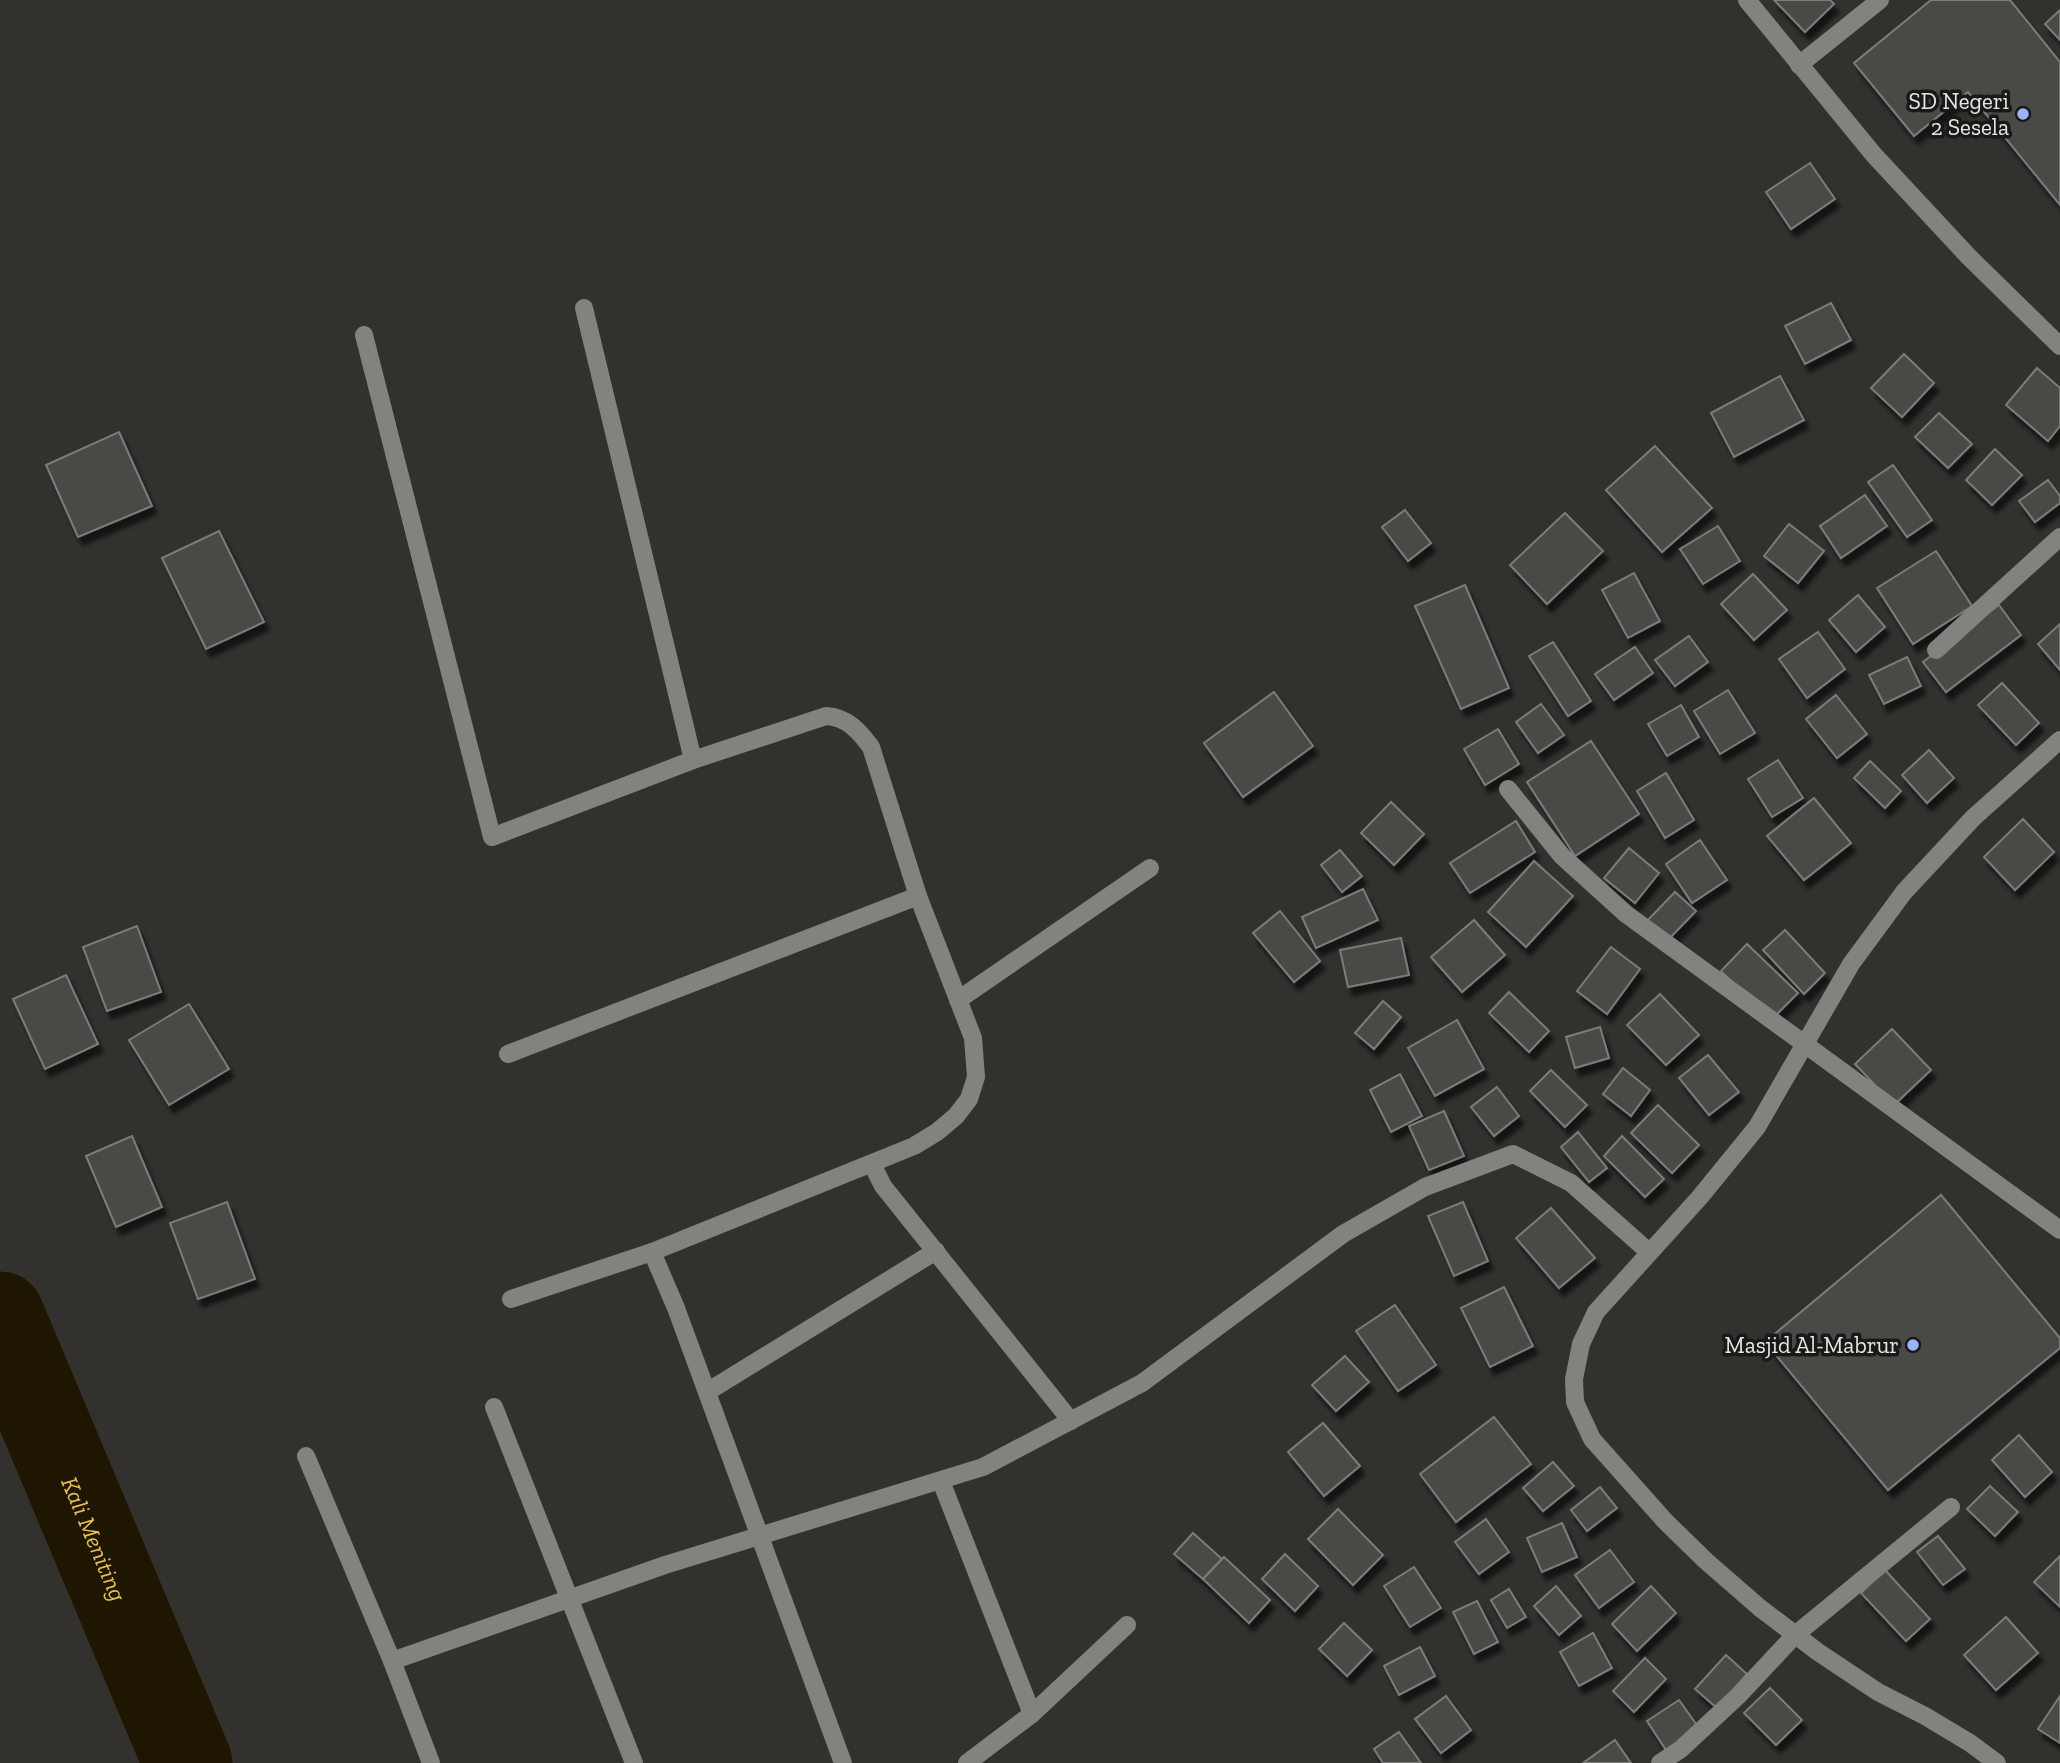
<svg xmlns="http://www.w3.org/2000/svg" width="2060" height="1763" viewBox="0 0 2060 1763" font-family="'Zilla Slab',serif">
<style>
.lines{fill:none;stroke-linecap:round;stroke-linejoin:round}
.river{stroke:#1f1600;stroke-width:89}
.building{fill:#494845;stroke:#7c7b78;stroke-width:2;filter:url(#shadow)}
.minor{stroke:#83827f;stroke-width:18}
.poi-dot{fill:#9cb4fd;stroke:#1a1918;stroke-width:2.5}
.labels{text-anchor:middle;stroke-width:7;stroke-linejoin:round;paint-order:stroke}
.poi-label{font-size:23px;fill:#e6e5e3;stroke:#1a1918;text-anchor:end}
.water-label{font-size:24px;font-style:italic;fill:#e7bf4b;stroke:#1a1918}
</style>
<defs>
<filter id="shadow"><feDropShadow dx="4.5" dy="8" stdDeviation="2" flood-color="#0009"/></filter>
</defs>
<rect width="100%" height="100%" fill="#32312e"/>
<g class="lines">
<path class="river" id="s1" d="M0 1316 188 1763"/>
</g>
<g class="building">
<path d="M1774 0H1830L1834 4 1805 32Z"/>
<path d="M1931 0H2010L2060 62V205L1968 92 1914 136 1854 63Z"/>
<path d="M2060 10V40L2045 24Z"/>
<path d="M1810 163 1835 199 1791 229 1766 192Z"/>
<path d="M1831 303 1851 340 1805 364 1785 326Z"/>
<path d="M1904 354 1934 383 1902 417 1871 388Z"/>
<path d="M2037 368 2060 388V426L2048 441 2006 405Z"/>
<path d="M1780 376 1804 420 1734 457 1711 413Z"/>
<path d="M1939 413 1972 444 1948 468 1915 437Z"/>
<path d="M119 432 152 506 78 537 46 465Z"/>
<path d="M1655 446 1712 508 1662 552 1606 490Z"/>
<path d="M1995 449 2022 475 1992 505 1966 480Z"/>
<path d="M1893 465 1932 520 1907 537 1868 482Z"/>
<path d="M2048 480 2060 496V503L2035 522 2019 501Z"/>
<path d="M1865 495 1887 526 1841 558 1820 526Z"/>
<path d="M1405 510 1431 543 1408 561 1382 527Z"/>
<path d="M1565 513 1603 551 1547 604 1510 565Z"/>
<path d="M1789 524 1824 551 1798 583 1764 556Z"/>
<path d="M1718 526 1740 561 1703 584 1680 549Z"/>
<path d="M219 531 264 622 206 649 162 558Z"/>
<path d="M1936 551 1972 606 1913 644 1877 588Z"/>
<path d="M1634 573 1660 621 1628 638 1602 590Z"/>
<path d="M1753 574 1787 610 1754 640 1721 604Z"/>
<path d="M1465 585 1509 688 1461 709 1415 606Z"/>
<path d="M1858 595 1885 627 1856 652 1829 620Z"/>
<path d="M1999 605 2021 635 1946 692 1923 662Z"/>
<path d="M2060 624V670L2038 644Z"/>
<path d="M1818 632 1845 669 1807 698 1779 659Z"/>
<path d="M1689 636 1708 662 1675 686 1655 660Z"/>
<path d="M1553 642 1591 701 1568 716 1529 656Z"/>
<path d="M1635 647 1653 673 1614 700 1595 674Z"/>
<path d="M1907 657 1921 686 1884 704 1869 675Z"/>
<path d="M2002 683 2039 723 2016 745 1978 705Z"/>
<path d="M1728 690 1755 733 1720 754 1694 711Z"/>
<path d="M1274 692 1313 746 1243 797 1204 743Z"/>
<path d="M1836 695 1867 734 1837 758 1806 719Z"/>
<path d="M1541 704 1564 735 1538 753 1516 722Z"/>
<path d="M1681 705 1699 737 1667 756 1648 724Z"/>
<path d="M1498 729 1519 764 1485 785 1464 749Z"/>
<path d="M1591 741 1639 814 1575 856 1527 782Z"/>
<path d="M1929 750 1954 778 1927 803 1902 775Z"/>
<path d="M1778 760 1803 798 1772 817 1748 779Z"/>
<path d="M1870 761 1901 791 1885 808 1854 778Z"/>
<path d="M1666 773 1694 820 1665 838 1637 791Z"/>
<path d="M1814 798 1851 843 1804 880 1767 836Z"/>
<path d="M1391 802 1424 834 1394 865 1361 833Z"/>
<path d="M2023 819 2054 852 2015 890 1984 857Z"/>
<path d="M1516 821 1535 852 1470 893 1450 863Z"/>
<path d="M1700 840 1727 880 1692 903 1666 864Z"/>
<path d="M1629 848 1659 873 1635 903 1604 878Z"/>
<path d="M1340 850 1362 876 1342 892 1321 865Z"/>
<path d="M1534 861 1573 896 1526 947 1488 912Z"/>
<path d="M1363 889 1378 920 1316 948 1302 917Z"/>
<path d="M1675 892 1696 911 1665 943 1645 923Z"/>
<path d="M1280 911 1320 961 1294 982 1253 933Z"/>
<path d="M1474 920 1505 955 1462 992 1431 957Z"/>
<path d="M137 926 161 992 107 1011 83 947Z"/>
<path d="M1785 930 1825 973 1804 994 1763 950Z"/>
<path d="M1401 938 1409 975 1348 987 1340 950Z"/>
<path d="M1747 944 1798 993 1771 1020 1721 971Z"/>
<path d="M1611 947 1640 969 1607 1014 1577 991Z"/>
<path d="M66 975 98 1044 45 1069 13 999Z"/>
<path d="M1509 992 1549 1031 1529 1052 1489 1013Z"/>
<path d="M1660 994 1699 1035 1666 1065 1627 1025Z"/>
<path d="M1383 1001 1401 1017 1374 1049 1355 1033Z"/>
<path d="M189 1004 229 1069 169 1105 129 1040Z"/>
<path d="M1457 1020 1484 1069 1435 1096 1408 1048Z"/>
<path d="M1600 1027 1609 1058 1575 1068 1566 1037Z"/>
<path d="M1892 1029 1931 1070 1894 1105 1855 1064Z"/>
<path d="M1708 1055 1739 1092 1709 1115 1679 1078Z"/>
<path d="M1623 1068 1650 1090 1631 1116 1603 1094Z"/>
<path d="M1551 1070 1587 1105 1565 1127 1530 1091Z"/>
<path d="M1400 1074 1422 1116 1391 1132 1370 1090Z"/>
<path d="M1497 1087 1519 1116 1494 1136 1471 1107Z"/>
<path d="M1658 1105 1699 1145 1672 1173 1631 1133Z"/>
<path d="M1444 1111 1464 1156 1429 1170 1409 1126Z"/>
<path d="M1578 1132 1607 1168 1589 1182 1561 1147Z"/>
<path d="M132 1136 162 1207 116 1227 86 1156Z"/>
<path d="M1622 1136 1664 1179 1645 1197 1604 1156Z"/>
<path d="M1941 1195 2060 1338V1348L1888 1490 1765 1342Z"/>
<path d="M227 1202 255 1279 198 1299 170 1223Z"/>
<path d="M1463 1202 1488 1261 1454 1276 1428 1216Z"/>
<path d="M1551 1208 1595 1258 1559 1288 1516 1238Z"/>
<path d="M1504 1287 1533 1346 1490 1367 1461 1308Z"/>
<path d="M1395 1305 1436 1365 1398 1391 1356 1331Z"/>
<path d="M1345 1356 1369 1382 1336 1411 1312 1385Z"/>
<path d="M1494 1417 1531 1464 1456 1522 1420 1474Z"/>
<path d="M1323 1423 1360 1466 1324 1496 1288 1452Z"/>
<path d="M2019 1435 2052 1472 2025 1497 1992 1460Z"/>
<path d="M1553 1462 1574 1486 1543 1511 1523 1488Z"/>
<path d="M1990 1486 2018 1512 1995 1536 1967 1509Z"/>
<path d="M1600 1487 1617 1508 1587 1531 1571 1510Z"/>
<path d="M1338 1509 1383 1555 1353 1585 1308 1539Z"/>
<path d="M1486 1519 1509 1552 1479 1574 1455 1542Z"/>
<path d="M1562 1523 1577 1557 1542 1572 1527 1538Z"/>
<path d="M1193 1533 1222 1559 1203 1579 1174 1554Z"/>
<path d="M1938 1536 1965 1569 1943 1585 1917 1552Z"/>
<path d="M1610 1550 1634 1582 1599 1608 1575 1575Z"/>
<path d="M1285 1554 1318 1586 1295 1611 1262 1579Z"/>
<path d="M2060 1556V1607L2034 1582Z"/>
<path d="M1224 1557 1270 1600 1249 1623 1203 1579Z"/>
<path d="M1414 1567 1441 1608 1410 1627 1384 1586Z"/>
<path d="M1885 1570 1930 1619 1906 1641 1861 1593Z"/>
<path d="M1556 1586 1581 1616 1559 1635 1534 1606Z"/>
<path d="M1651 1586 1676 1613 1637 1651 1612 1624Z"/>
<path d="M1509 1589 1526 1617 1507 1628 1491 1600Z"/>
<path d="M1477 1601 1498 1642 1474 1654 1453 1612Z"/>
<path d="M2006 1617 2038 1653 1996 1690 1964 1655Z"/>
<path d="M1344 1623 1372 1650 1347 1676 1319 1649Z"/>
<path d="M1593 1633 1612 1668 1579 1686 1560 1652Z"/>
<path d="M1420 1647 1435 1676 1399 1695 1384 1666Z"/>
<path d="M1726 1655 1747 1674 1718 1709 1695 1689Z"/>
<path d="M1645 1658 1666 1679 1634 1712 1613 1691Z"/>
<path d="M1770 1688 1802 1720 1776 1745 1744 1713Z"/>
<path d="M1446 1696 1471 1730 1441 1753 1415 1719Z"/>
<path d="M2060 1696V1743L2038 1729Z"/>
<path d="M1679 1700 1699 1728 1666 1750 1647 1721Z"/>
<path d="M1399 1732 1421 1763H1383L1374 1749Z"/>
<path d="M1615 1740 1631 1763H1583Z"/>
</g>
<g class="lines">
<g class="minor">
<path d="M1747 0 1874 155 1968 256 2060 346"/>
<path d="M1799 65 1880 0"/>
<path d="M584 308 693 760"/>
<path d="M364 335 492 837 693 760 826 716C847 717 859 731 871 747L918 896 973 1038 976 1077 969 1099 956 1116 937 1132 914 1146 652 1252 511 1299"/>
<path d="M1936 650 2060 537"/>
<path d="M1508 789 1562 856 1626 914 2060 1230"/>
<path d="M958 1000 1150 868"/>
<path d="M508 1054 918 896"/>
<path d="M872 1164 883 1186 1071 1421"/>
<path d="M652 1252 676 1308 843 1763"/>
<path d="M707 1392 936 1251"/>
<path d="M494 1407 634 1763"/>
<path d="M306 1456 392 1661"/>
<path d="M941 1481 1032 1714"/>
<path d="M431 1763 392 1661 665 1565 983 1467 1142 1383 1343 1234 1425 1187 1513 1154 1571 1183 1649 1252"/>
<path d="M967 1763 1032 1714 1127 1625"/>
<path d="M1660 1763 1681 1749 1738 1696 1795 1635 1951 1507"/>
<path d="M1997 1763 1970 1743 1925 1716 1878 1692 1818 1652 1760 1608 1706 1561 1665 1521 1592 1439 1575 1402 1574 1379 1581 1344 1596 1312 1700 1197 1757 1127 1851 964 1904 892 1973 818 2060 740"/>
</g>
</g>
<g class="poi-dot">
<circle cx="2023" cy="114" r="7"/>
<circle cx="1913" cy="1345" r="7"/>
</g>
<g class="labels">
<g class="poi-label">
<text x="2009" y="109">SD Negeri<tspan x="2009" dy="26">2 Sesela</tspan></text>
<text x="1899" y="1353">Masjid Al-Mabrur</text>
</g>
<g class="water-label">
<text dy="8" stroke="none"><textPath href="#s1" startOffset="242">Kali Meniting</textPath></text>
</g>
</g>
</svg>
